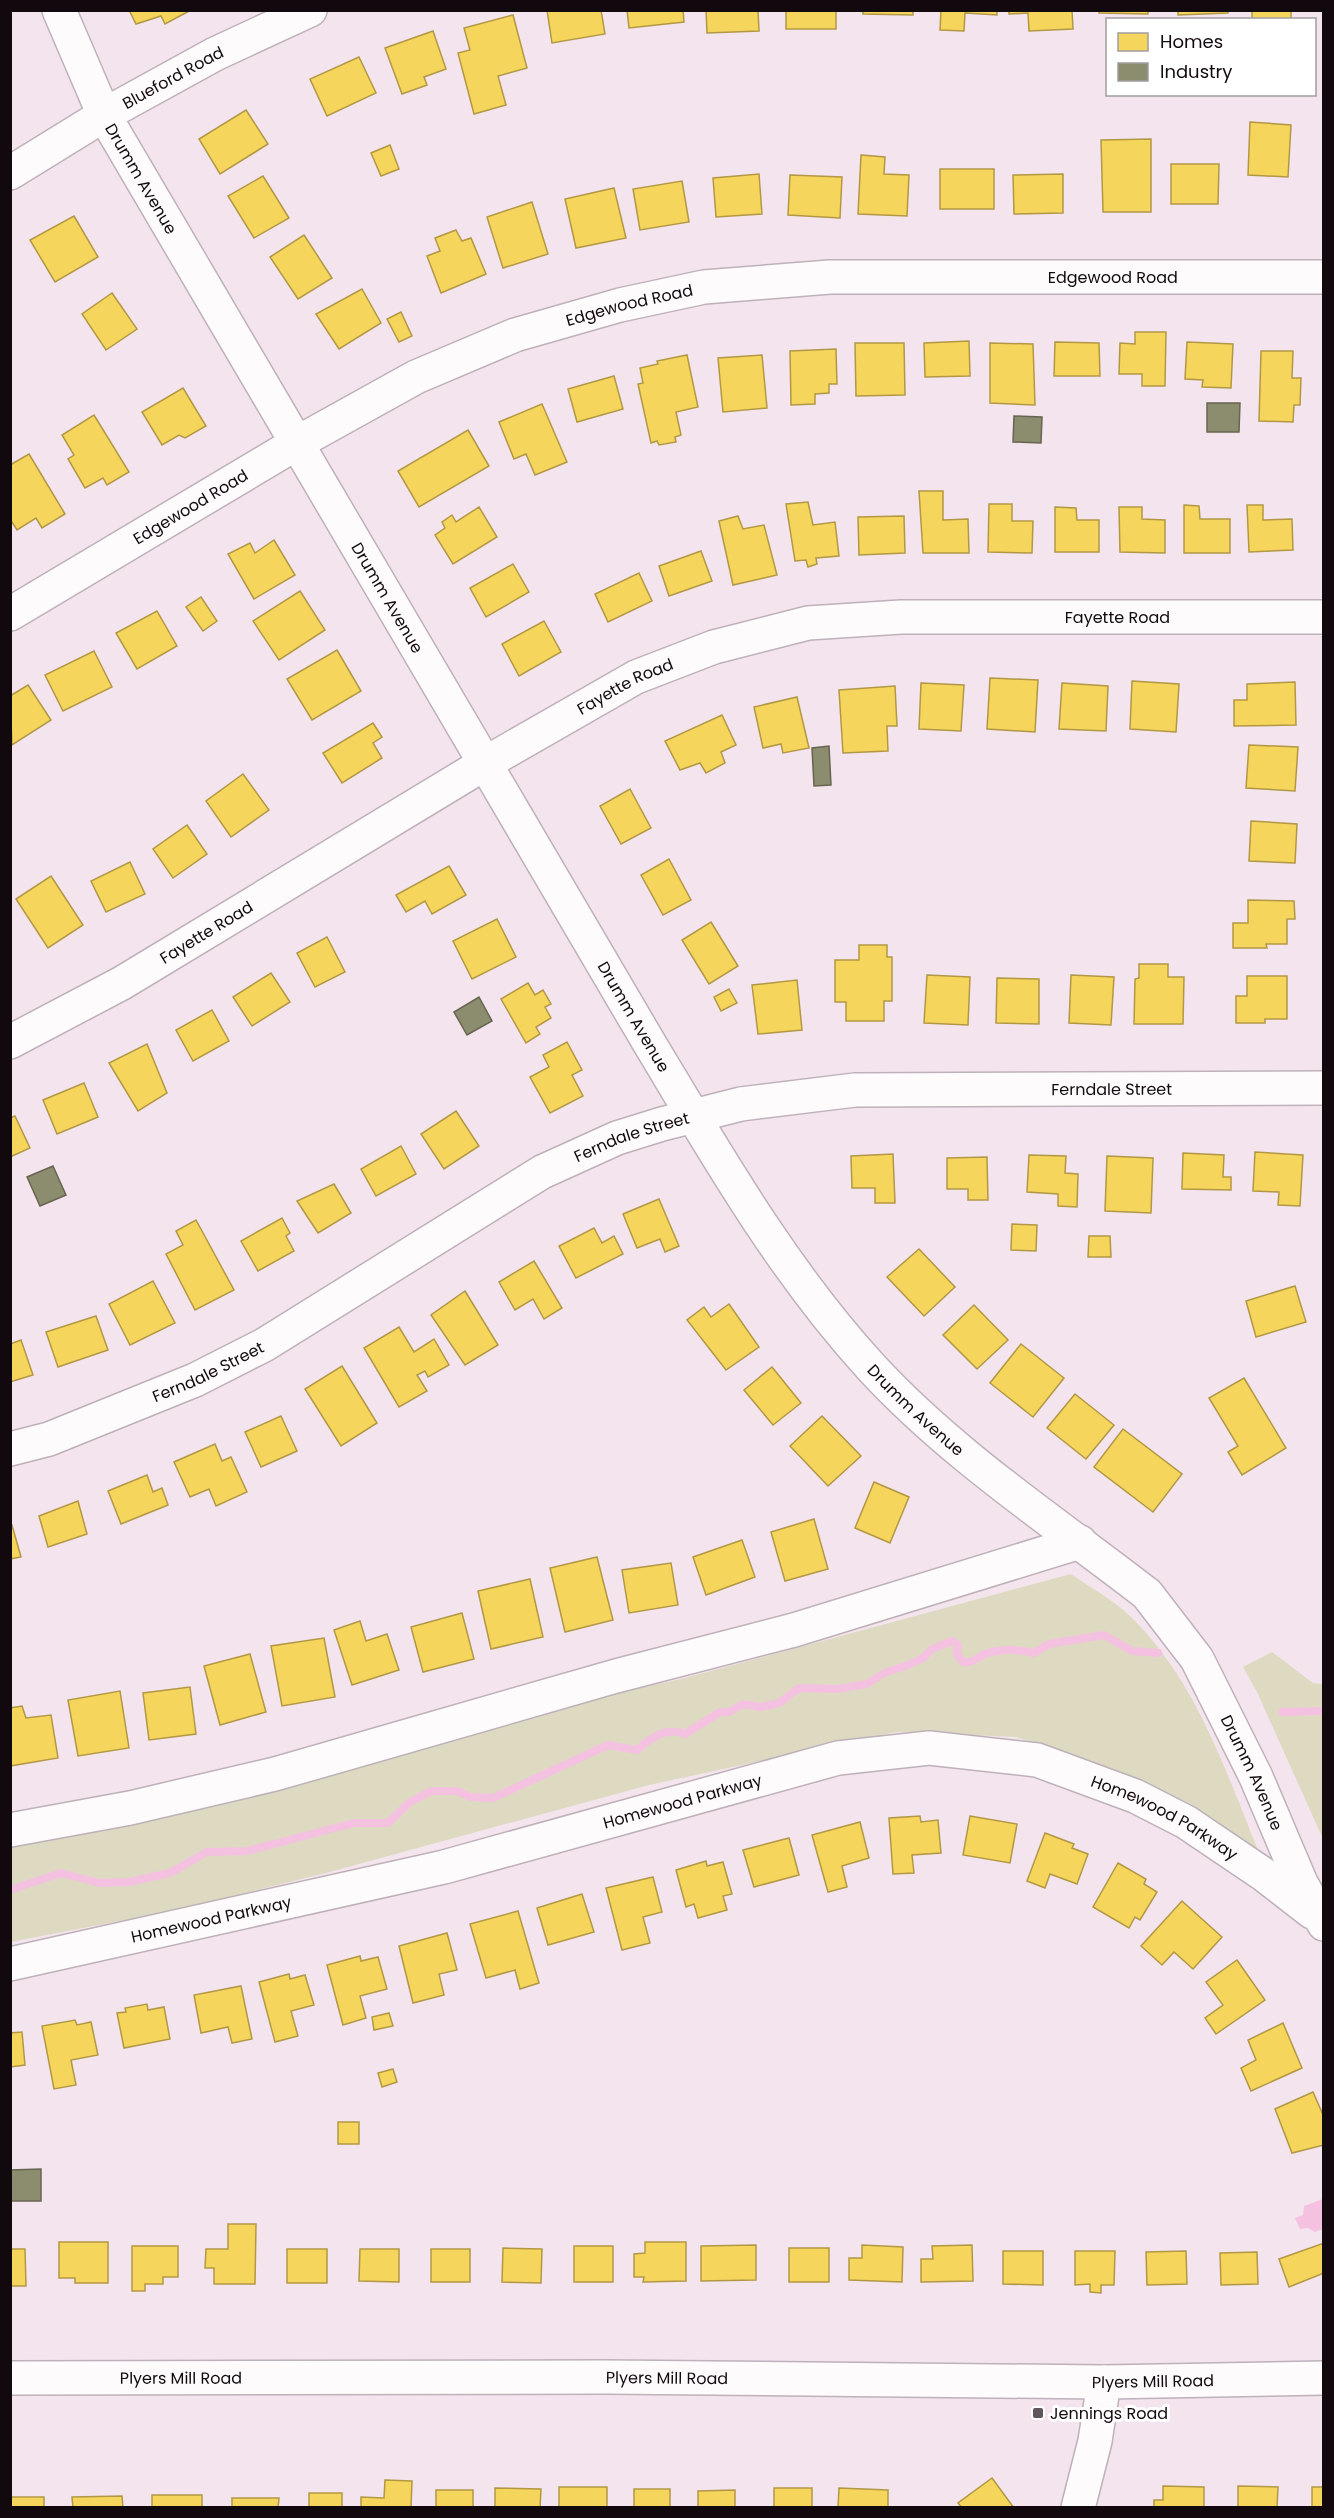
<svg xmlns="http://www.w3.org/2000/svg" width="1334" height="2518" viewBox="0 0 1334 2518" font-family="Poppins,sans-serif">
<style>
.green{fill:#dddac1}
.water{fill:#f5c1e1}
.homes{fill:#f6d55c;stroke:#b29845;stroke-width:1.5}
.industry{fill:#8c8c6e;stroke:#676551;stroke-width:1.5}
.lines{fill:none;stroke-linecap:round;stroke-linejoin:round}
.stream{stroke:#f5c1e1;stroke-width:8}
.minor-casing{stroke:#beb1b9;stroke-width:36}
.minor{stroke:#fdfbfc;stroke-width:33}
.poi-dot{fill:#61565c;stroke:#fff;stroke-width:2}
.labels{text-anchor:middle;stroke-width:6;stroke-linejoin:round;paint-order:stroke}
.street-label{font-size:16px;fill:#12090e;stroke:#fff}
.poi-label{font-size:16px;fill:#12090e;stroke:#fff;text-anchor:start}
</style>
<rect width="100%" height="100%" fill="#f4e4ee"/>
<g class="green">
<path d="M1071 1574C1091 1588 1115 1601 1131 1617 1196 1681 1224 1767 1258 1850L1189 1803 1116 1770 1016 1737 896 1732 649 1785 326 1873 176 1910 11 1942V1839L579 1701 681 1679Z"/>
<path d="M1272 1652 1313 1683 1323 1684V1839L1257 1692 1243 1667Z"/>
</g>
<path class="water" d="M1323 2199V2229L1315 2232 1308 2228 1300 2229 1295 2218 1303 2215 1304 2206Z"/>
<g class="homes">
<path d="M129 10H191L165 24 161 16 136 24Z"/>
<path d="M547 10H601L605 34 552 43Z"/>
<path d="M627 10H683L684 22 629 28Z"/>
<path d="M706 10H758L759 31 707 33Z"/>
<rect x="786" y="10" width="50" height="19"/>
<path d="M863 10H913V15L863 14Z"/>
<path d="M941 10H997V15L965 13 964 31 940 30Z"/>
<path d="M1009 10H1072L1073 29 1029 31 1028 13 1009 14Z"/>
<path d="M1099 10H1148V14L1099 13Z"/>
<path d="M1178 10H1228V13L1178 15Z"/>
<rect x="1252" y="10" width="39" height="10"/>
<path d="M513 15 527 68 498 76 506 105 474 114 458 53 470 50 464 28Z"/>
<path d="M433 31 446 69 424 77 427 85 402 94 385 48Z"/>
<path d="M359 57 376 93 327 116 310 79Z"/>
<path d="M246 110 268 144 220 174 199 139Z"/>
<path d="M1250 122 1291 125 1288 177 1248 175Z"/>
<path d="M1151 139V212H1103L1101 140Z"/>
<path d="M390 145 399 169 381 176 371 153Z"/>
<path d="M861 155 885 157 884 174 909 175 907 216 858 214Z"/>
<path d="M1171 164H1219L1218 204H1171Z"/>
<rect x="940" y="169" width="54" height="40"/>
<path d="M759 174 762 214 716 217 713 178Z"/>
<path d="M1063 174V213L1014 214 1013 175Z"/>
<path d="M790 175 842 177 840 218 788 215Z"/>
<path d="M263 176 289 218 254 238 228 196Z"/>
<path d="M682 181 689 222 640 230 633 189Z"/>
<path d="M614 188 626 238 576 248 565 199Z"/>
<path d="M532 202 548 254 503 268 487 217Z"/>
<path d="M74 216 98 257 55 282 30 240Z"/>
<path d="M456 230 462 241 471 238 486 274 441 293 427 256 440 251 435 238Z"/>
<path d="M304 235 332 278 298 299 270 257Z"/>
<path d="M362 289 381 323 339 349 316 314Z"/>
<path d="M112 293 137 329 106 350 82 314Z"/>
<path d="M401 312 412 336 399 342 387 319Z"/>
<path d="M1135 332H1166L1165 386H1142V374H1119L1120 343 1135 344Z"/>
<path d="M969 341 970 376 925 377 924 343Z"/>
<path d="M1055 342 1099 343 1100 376H1054Z"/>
<path d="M1187 342 1233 344 1231 388 1202 387 1203 380 1185 379Z"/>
<path d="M855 343H904L905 395 856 396Z"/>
<path d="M990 343 1033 344 1035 405 990 403Z"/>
<path d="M836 349 837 384H829V393L815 394V404L791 405 790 351Z"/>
<path d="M1261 351H1293L1292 378H1301L1300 405H1294L1293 422 1259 421Z"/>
<path d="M687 355 698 407 676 412 681 435 675 437 676 442 659 445 657 441 651 443 638 384 643 383 640 368 658 364 657 361Z"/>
<path d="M762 355 767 408 723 412 718 358Z"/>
<path d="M614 376 623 409 577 422 568 389Z"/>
<path d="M183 388 206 426 185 438 179 435 162 445 142 412Z"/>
<path d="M542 404 567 462 535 475 526 454 514 459 499 422Z"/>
<path d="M94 415 129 472 107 485 103 478 85 488 68 459 74 455 62 435Z"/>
<path d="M468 430 489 466 419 507 398 471Z"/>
<path d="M29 454 65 514 42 528 36 518 17 530 10 519V465Z"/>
<path d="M919 491H943V520L968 519 969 553H923Z"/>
<path d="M808 502 813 525 835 522 839 556 816 558 817 564 808 567 806 560 795 561 786 504Z"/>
<path d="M989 504H1012V521H1033L1032 553 988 552Z"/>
<path d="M1184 505 1199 506 1200 519H1230V553H1184Z"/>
<path d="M1247 505H1263V520L1292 519 1293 550 1249 552Z"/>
<path d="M479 507 497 537 453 564 435 535 445 528 442 522 452 515 456 522Z"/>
<path d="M1055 507 1076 508 1077 520H1099V552H1055Z"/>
<path d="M1119 507H1142V519L1165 520V553L1120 552Z"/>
<path d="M738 516 743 529 764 525 777 575 733 585 719 521Z"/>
<path d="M904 516 905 553 859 555 858 517Z"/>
<path d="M274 540 295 575 254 599 228 554 250 543 255 553Z"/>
<path d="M701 551 712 581 669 596 659 566Z"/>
<path d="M513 564 529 592 486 617 470 588Z"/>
<path d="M639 573 652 601 608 622 595 594Z"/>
<path d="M300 591 325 630 279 660 253 621Z"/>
<path d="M201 597 217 621 203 631 186 607Z"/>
<path d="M157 611 177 646 137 669 116 633Z"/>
<path d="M544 621 561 652 519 676 502 644Z"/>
<path d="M337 650 361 691 312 720 287 679Z"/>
<path d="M94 651 112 687 63 711 45 675Z"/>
<path d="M990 678 1038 680 1035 732 987 729Z"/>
<path d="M1132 681 1179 684 1176 732 1130 729Z"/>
<path d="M1295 682 1296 725 1234 726V700H1247V684Z"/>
<path d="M921 683 964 685 961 731 919 729Z"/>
<path d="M1062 683 1108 686 1106 731 1059 729Z"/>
<path d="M28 685 51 720 12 745 10 696Z"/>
<path d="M895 686 897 726H887L888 751 843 753 839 690Z"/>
<path d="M797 697 809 748 783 753 781 744 763 748 754 707Z"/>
<path d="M722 715 736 745 721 752 725 763 706 773 700 763 680 770 665 741Z"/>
<path d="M373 723 382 737 373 743 382 758 342 783 323 753Z"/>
<path d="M1249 745 1298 747 1295 791 1246 788Z"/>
<path d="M243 774 269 810 231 837 206 801Z"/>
<path d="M630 789 651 828 621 844 600 806Z"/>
<path d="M1251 821 1297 824 1295 863 1249 861Z"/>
<path d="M187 825 207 854 173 878 153 849Z"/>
<path d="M669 859 691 900 663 915 641 875Z"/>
<path d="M130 862 145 894 106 912 91 881Z"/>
<path d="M449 866 466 895 432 914 425 901 406 912 396 895Z"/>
<path d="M51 876 83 925 48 948 16 899Z"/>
<path d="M1248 900 1294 901 1295 919H1287V944H1266L1267 948H1233V923H1248Z"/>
<path d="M497 919 516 957 472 979 453 941Z"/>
<path d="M711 922 738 966 709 984 682 940Z"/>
<path d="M327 937 345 972 315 987 297 953Z"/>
<path d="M859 945H887V957H892V1001H884V1021H846V1002H835V960H859Z"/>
<path d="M1139 964H1168V977H1184L1183 1024H1134L1135 979 1139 978Z"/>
<path d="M271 973 290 1002 252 1026 233 997Z"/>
<path d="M927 975 970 977 968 1025 924 1023Z"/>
<path d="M1071 975 1114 977 1111 1025 1069 1023Z"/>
<path d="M1247 976H1287V1019H1265V1023H1236V996H1247Z"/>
<path d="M997 978 1039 979V1024L996 1023Z"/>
<path d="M797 980 802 1030 758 1034 752 985Z"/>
<path d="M528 983 535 995 543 990 551 1004 545 1007 551 1018 536 1027 540 1034 526 1043 501 999Z"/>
<path d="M729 989 737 1003 721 1011 714 997Z"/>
<path d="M212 1010 229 1041 193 1061 176 1030Z"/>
<path d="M567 1042 582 1070 572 1075 583 1096 550 1113 530 1077 549 1067 543 1055Z"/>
<path d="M147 1044 167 1093 138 1111 109 1063Z"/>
<path d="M84 1083 98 1117 57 1134 43 1100Z"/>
<path d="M456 1111 479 1146 444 1169 421 1134Z"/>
<path d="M15 1116 30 1148 10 1157V1118Z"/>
<path d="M401 1146 416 1174 376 1196 361 1169Z"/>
<path d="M1255 1152 1303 1155 1300 1206 1278 1205 1279 1192 1253 1191Z"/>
<path d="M1183 1153 1224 1155 1223 1177H1231V1190L1182 1189Z"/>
<path d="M893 1154 895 1203H875V1188H852L851 1156Z"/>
<path d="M1029 1155 1066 1156 1065 1173 1078 1174 1077 1207 1058 1206V1194L1027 1192Z"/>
<path d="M1107 1156 1153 1158 1151 1213 1105 1211Z"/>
<path d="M987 1157 988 1200H968V1189H947V1158Z"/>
<path d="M334 1184 351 1213 318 1233 297 1201Z"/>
<path d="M659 1199 679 1246 665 1252 660 1239 637 1248 623 1214Z"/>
<path d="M282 1218 290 1233 286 1236 294 1251 258 1271 241 1241Z"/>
<path d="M196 1220 234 1290 195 1310 166 1254 183 1245 176 1231Z"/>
<path d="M1012 1224 1037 1225 1036 1251 1011 1250Z"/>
<path d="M594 1228 602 1243 614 1236 623 1254 576 1278 559 1246Z"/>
<path d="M1089 1236H1110L1111 1257H1088Z"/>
<path d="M919 1249 955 1287 924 1316 887 1277Z"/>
<path d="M534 1261 562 1308 544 1319 533 1299 515 1310 499 1282Z"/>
<path d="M153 1281 175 1323 130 1345 109 1304Z"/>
<path d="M1295 1286 1306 1322 1256 1337 1246 1301Z"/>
<path d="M465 1291 498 1345 465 1365 431 1315Z"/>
<path d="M729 1304 759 1347 726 1370 687 1320 704 1307 711 1317Z"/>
<path d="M974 1305 1008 1340 977 1369 943 1335Z"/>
<path d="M96 1316 108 1350 58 1367 46 1332Z"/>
<path d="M399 1327 414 1352 434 1339 449 1365 428 1377 425 1371 417 1375 427 1391 399 1407 364 1348Z"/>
<path d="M21 1340 33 1375 10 1382V1344Z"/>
<path d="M1021 1344 1064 1378 1033 1417 990 1383Z"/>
<path d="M342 1366 377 1423 341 1446 305 1389Z"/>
<path d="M772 1367 801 1403 773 1425 744 1390Z"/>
<path d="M1244 1378 1286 1448 1242 1475 1228 1452 1238 1446 1209 1398Z"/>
<path d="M1075 1394 1114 1425 1086 1459 1047 1428Z"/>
<path d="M281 1416 297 1451 261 1467 245 1432Z"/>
<path d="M822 1416 861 1456 828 1486 790 1446Z"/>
<path d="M1123 1429 1182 1474 1153 1512 1094 1467Z"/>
<path d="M215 1444 222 1461 231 1457 247 1492 216 1506 209 1489 190 1497 174 1462Z"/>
<path d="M147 1475 153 1492 162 1488 168 1505 121 1524 108 1491Z"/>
<path d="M874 1482 909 1497 890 1543 855 1528Z"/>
<path d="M78 1501 87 1534 48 1547 39 1516Z"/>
<path d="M814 1519 828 1569 785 1581 771 1532Z"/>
<path d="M12 1525 21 1557 10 1559V1526Z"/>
<path d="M742 1540 755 1577 706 1595 693 1557Z"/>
<path d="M597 1557 613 1620 565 1632 550 1568Z"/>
<path d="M671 1563 678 1605 629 1613 622 1570Z"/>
<path d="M530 1579 543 1637 491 1649 478 1591Z"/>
<path d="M462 1613 474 1659 423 1672 411 1627Z"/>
<path d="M360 1621 366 1641 387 1634 399 1670 352 1685 334 1630Z"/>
<path d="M324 1638 335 1697 282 1706 271 1646Z"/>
<path d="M250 1654 266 1712 220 1725 204 1666Z"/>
<path d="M190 1687 196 1734 149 1740 143 1693Z"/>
<path d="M120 1691 129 1748 78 1756 68 1700Z"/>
<path d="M22 1706 26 1718 51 1715 58 1758 10 1766V1708Z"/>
<path d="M920 1816 921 1822 938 1820 941 1853 912 1855 914 1873 893 1874 889 1818Z"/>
<path d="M970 1816 1017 1824 1010 1863 963 1855Z"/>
<path d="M860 1822 869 1858 842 1866 847 1887 828 1892 812 1835Z"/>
<path d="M1045 1833 1074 1844 1072 1848 1088 1854 1077 1884 1050 1874 1045 1888 1027 1881Z"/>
<path d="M789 1838 799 1875 754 1887 743 1850Z"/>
<path d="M706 1861 707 1866 723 1862 732 1894 723 1896 727 1910 698 1918 694 1904 686 1907 676 1870Z"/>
<path d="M1118 1863 1146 1879 1144 1884 1157 1892 1140 1920 1135 1917 1129 1928 1093 1907Z"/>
<path d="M653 1877 662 1912 643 1917 650 1943 622 1950 606 1888Z"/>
<path d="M582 1894 594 1932 548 1945 537 1908Z"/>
<path d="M1182 1901 1222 1937 1193 1969 1174 1952 1162 1965 1141 1946Z"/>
<path d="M518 1911 539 1983 520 1989 515 1970 486 1978 470 1924Z"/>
<path d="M447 1933 457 1970 439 1974 444 1995 413 2003 399 1946Z"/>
<path d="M360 1956 361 1961 378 1957 387 1989 360 1996 366 2018 343 2025 327 1965Z"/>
<path d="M1237 1960 1265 2000 1216 2034 1205 2018 1223 2005 1206 1982Z"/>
<path d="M289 1974 290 1979 305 1975 314 2005 291 2011 298 2036 275 2042 259 1982Z"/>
<path d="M241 1986 252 2039 232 2043 228 2027 201 2033 194 1995Z"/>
<path d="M147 2004 148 2010 164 2007 170 2039 124 2048 117 2013 126 2012 125 2008Z"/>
<path d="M389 2013 393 2026 374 2030 372 2017Z"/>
<path d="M75 2020 77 2025 91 2022 98 2055 71 2060 76 2085 54 2089 42 2026Z"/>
<path d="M1283 2023 1302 2068 1251 2091 1241 2068 1256 2060 1248 2040Z"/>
<path d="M22 2032 25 2065 10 2067V2033Z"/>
<path d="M393 2069 397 2082 382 2087 378 2073Z"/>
<path d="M1313 2092 1324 2117V2145L1292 2153 1275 2109Z"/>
<rect x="338" y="2122" width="21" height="22"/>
<path d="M228 2224H256L255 2284H214V2268H205L206 2249H228Z"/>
<path d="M59 2242H108V2283H75V2278H59Z"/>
<path d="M645 2242H686V2281L643 2282 644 2277H634V2254L645 2253Z"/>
<path d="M1324 2243V2273L1289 2287 1279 2259Z"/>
<path d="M756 2245V2280L701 2281V2246Z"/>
<path d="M862 2245 903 2247 902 2282 849 2280V2258H862Z"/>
<path d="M972 2245 973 2281 921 2282V2259H933L932 2246Z"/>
<path d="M132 2246H178V2277H163V2284H145V2291H132Z"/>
<rect x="574" y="2246" width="39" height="36"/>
<path d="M503 2248 542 2249 541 2283 502 2282Z"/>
<rect x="789" y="2248" width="40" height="34"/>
<path d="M10 2249H25L26 2286H10Z"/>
<rect x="287" y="2249" width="40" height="34"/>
<path d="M360 2249H399V2282L359 2281Z"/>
<rect x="431" y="2249" width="39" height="33"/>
<path d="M1003 2251H1043V2285L1003 2284Z"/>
<path d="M1075 2251H1115L1114 2285H1101V2293L1090 2292V2284L1075 2285Z"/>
<path d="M1186 2251 1187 2284 1147 2285 1146 2252Z"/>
<path d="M1257 2252 1258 2284 1221 2285 1220 2253Z"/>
<path d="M992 2478 1014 2508H962L958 2503Z"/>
<path d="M385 2480 412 2481 411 2508H361V2497L384 2498Z"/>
<path d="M1163 2486 1204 2487V2508H1154V2500H1163Z"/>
<path d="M1238 2486 1278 2487 1277 2508H1238Z"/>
<rect x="559" y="2487" width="48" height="21"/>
<rect x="1312" y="2487" width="12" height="21"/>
<path d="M495 2488 541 2489 540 2508H495Z"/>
<rect x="774" y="2488" width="38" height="20"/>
<path d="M839 2488 888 2490V2508H838Z"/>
<rect x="634" y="2489" width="36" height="19"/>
<rect x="436" y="2490" width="37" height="18"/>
<path d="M735 2490V2508H698V2491Z"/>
<rect x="309" y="2493" width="33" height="15"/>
<rect x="152" y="2495" width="50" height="13"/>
<path d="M122 2496 123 2508H73L72 2497Z"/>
<rect x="10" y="2497" width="34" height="11"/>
<path d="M232 2498H279L278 2508H232Z"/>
</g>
<g class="industry">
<path d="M1207 403H1240L1239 432H1207Z"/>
<path d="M1014 416 1042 417 1041 443 1013 442Z"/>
<path d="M829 746 831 785 814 786 812 748Z"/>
<path d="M479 997 492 1021 467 1035 454 1012Z"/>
<path d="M53 1166 66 1195 40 1206 27 1177Z"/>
<path d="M41 2169V2201H10V2170Z"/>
</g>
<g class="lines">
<g class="stream">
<path d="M1282 1712 1324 1711"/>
<path d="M10 1890 61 1873 99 1883 129 1882 170 1873 207 1852 247 1851 354 1823H388L410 1802 431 1791H457L471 1797 493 1798 608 1745 637 1750C651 1738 666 1726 685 1734L720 1712H729L743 1704 760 1707 779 1703 799 1688 837 1689 867 1684 884 1673 908 1665 923 1658 932 1649 952 1641 958 1645 957 1654 963 1662C974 1663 976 1658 985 1654 1002 1648 1017 1649 1034 1653L1049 1644 1104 1635 1132 1651 1158 1653"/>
</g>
<defs>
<g id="minor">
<path id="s1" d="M59 10 104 115 651 1046C718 1157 783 1271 871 1367 952 1455 1053 1521 1147 1594L1197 1659 1256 1777 1301 1883 1324 1924"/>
<path id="s2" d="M10 173 104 115 215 54 310 10"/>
<path id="s3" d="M10 614 297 443 416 377 515 335 620 305 704 287 830 277H1324"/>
<path id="s4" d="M10 1042 122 983 484 764 636 677 714 647 808 623 901 617H1324"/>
<path id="s5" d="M10 1449 49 1439 195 1380 264 1345 542 1172 617 1138 662 1124 741 1104 855 1090 1324 1088"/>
<path d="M10 1830 130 1808 275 1774 616 1676 794 1630 1080 1542"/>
<path id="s6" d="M10 1964 444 1867 838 1758 929 1748 1037 1760 1135 1796 1186 1822 1263 1874 1312 1912"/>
<path id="s7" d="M10 2378 605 2377 1104 2382 1324 2378"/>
<path d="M1078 2508 1095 2441 1104 2382"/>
</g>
</defs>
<use href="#minor" class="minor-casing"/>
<use href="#minor" class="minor"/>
</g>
<rect class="poi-dot" x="1032" y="2407" width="12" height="12" rx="3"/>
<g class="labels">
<g class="street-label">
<text dy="6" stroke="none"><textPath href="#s2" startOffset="189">Blueford Road</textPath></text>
<text dy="6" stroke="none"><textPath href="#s1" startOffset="188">Drumm Avenue</textPath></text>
<text dy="6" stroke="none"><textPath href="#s3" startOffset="1182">Edgewood Road</textPath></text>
<text dy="6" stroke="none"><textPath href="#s3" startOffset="696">Edgewood Road</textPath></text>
<text dy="6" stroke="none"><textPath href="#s3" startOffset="210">Edgewood Road</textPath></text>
<text dy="6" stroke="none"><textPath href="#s1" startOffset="674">Drumm Avenue</textPath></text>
<text dy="6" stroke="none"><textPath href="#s4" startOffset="1215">Fayette Road</textPath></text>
<text dy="6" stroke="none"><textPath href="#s4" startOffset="711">Fayette Road</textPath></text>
<text dy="6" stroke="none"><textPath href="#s4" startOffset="225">Fayette Road</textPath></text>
<text dy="6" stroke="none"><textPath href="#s1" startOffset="1160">Drumm Avenue</textPath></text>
<text dy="6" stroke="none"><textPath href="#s5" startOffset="1185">Ferndale Street</textPath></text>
<text dy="6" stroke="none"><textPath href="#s5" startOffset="699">Ferndale Street</textPath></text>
<text dy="6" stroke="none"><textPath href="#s5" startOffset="213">Ferndale Street</textPath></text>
<text dy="6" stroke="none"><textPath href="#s1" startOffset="1646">Drumm Avenue</textPath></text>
<text dy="6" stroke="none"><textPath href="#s1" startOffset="2150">Drumm Avenue</textPath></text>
<text dy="6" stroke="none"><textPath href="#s6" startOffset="692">Homewood Parkway</textPath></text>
<text dy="6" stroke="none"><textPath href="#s6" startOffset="1194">Homewood Parkway</textPath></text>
<text dy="6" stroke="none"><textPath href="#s6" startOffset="206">Homewood Parkway</textPath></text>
<text dy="6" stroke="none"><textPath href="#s7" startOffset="171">Plyers Mill Road</textPath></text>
<text dy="6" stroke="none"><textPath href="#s7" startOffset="657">Plyers Mill Road</textPath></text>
<text dy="6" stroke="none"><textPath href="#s7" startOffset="1143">Plyers Mill Road</textPath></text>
</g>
<g class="poi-label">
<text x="1050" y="2419">Jennings Road</text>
</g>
</g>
<rect width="1334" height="2518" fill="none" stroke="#12090e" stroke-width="24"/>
<rect x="1106" y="18" width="210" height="78" fill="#ffffff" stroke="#a09d9f" stroke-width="1.5"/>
<rect x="1118" y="33" width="30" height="18" fill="#f6d55c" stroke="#a09d9f" stroke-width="1.5"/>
<text x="1160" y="48" font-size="18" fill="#12090e">Homes</text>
<rect x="1118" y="63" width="30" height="18" fill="#8c8c6e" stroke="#a09d9f" stroke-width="1.5"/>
<text x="1160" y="78" font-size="18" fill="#12090e">Industry</text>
</svg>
